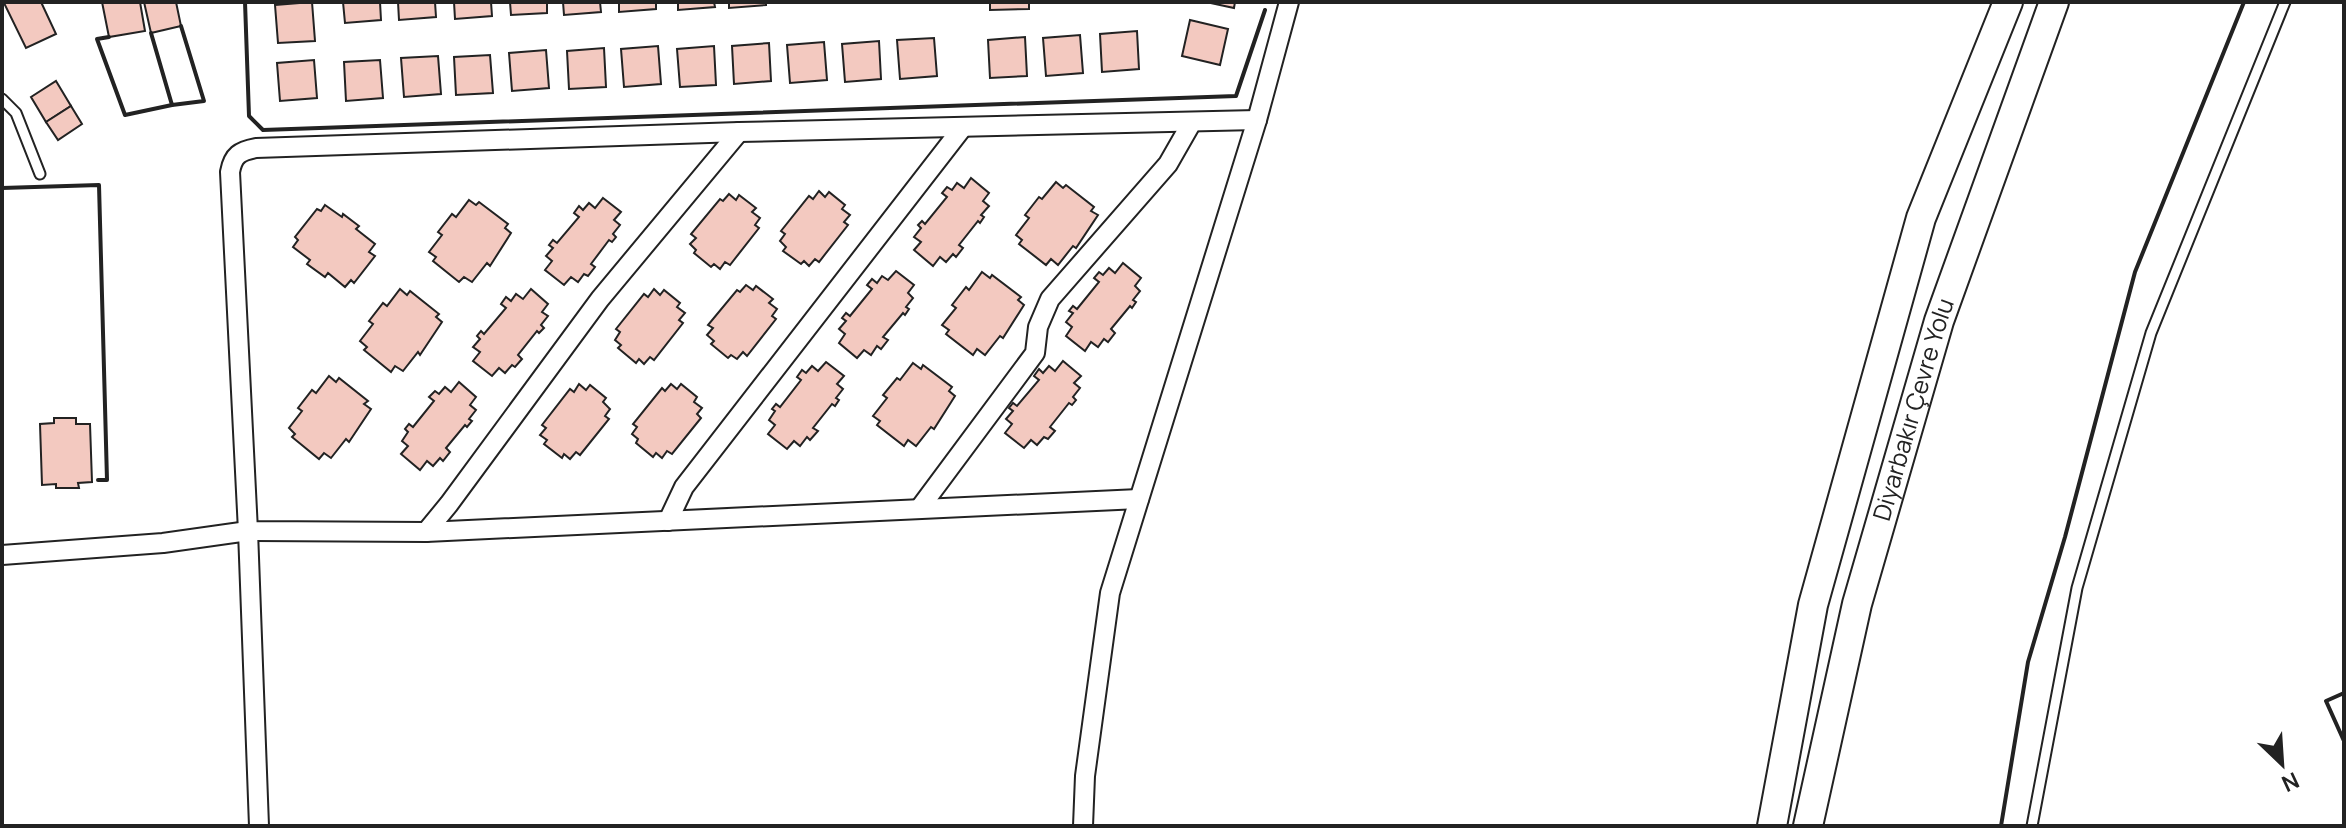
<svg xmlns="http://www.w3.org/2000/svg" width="2346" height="828" viewBox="0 0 2346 828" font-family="Manrope,sans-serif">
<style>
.building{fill:#f3c9c0;stroke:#222;stroke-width:2}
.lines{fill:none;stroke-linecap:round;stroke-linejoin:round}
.service-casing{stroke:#222;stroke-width:13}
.minor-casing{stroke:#222;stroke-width:22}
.trunk-casing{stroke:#222;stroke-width:32}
.service{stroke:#fff;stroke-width:9}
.minor{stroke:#fff;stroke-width:18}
.trunk{stroke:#fff;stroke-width:28}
.wall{stroke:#222;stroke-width:4}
.labels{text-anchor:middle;stroke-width:6;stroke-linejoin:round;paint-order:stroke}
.street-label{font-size:24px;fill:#222;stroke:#fff}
</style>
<rect width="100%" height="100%" fill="#fff"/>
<g class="building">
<path d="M41 2 56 34 26 48 4 3Z"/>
<path d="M102 2H140L145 31 109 37Z"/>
<path d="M144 2H176L181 26 151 33Z"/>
<path d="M312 2 315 41 278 43 275 5Z"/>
<path d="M343 2H380L381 20 345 23Z"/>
<path d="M398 2H435L436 17 399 20Z"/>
<path d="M454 2H491L492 16 455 19Z"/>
<path d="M510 2H547V13L511 15Z"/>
<path d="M563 2H600L601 12 564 15Z"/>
<path d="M619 2H656V9L619 12Z"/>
<path d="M678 2H714L715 7 678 10Z"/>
<path d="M729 2H766V5L729 8Z"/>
<path d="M990 2H1029V9L990 10Z"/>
<path d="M1206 2H1235L1234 8Z"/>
<path d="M1190 20 1228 29 1220 65 1182 56Z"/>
<path d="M1137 31 1139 69 1102 72 1100 34Z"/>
<path d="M1080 35 1083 73 1046 76 1043 38Z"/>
<path d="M1025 37 1027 76 990 78 988 40Z"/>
<path d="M934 38 937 76 900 79 897 40Z"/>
<path d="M879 41 881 79 845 82 842 44Z"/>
<path d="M824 42 827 80 790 83 787 45Z"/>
<path d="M769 43 771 81 734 84 732 46Z"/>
<path d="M658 46 661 84 624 87 621 49Z"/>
<path d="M714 46 716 85 680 87 677 49Z"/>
<path d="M604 48 606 87 569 89 567 51Z"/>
<path d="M546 50 549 88 512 91 509 53Z"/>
<path d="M490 55 493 93 456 95 454 57Z"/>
<path d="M438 56 441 94 404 97 401 58Z"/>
<path d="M314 60 317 98 280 101 277 63Z"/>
<path d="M380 60 383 98 346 101 344 62Z"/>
<path d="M56 81 71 106 46 122 31 97Z"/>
<path d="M71 106 82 124 58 140 46 122Z"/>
<path d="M971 178 989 193 983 201 989 206 981 215 984 217 980 223 978 221 959 245 963 248 956 257 953 254 946 262 940 257 933 266 914 250 921 242 914 237 921 228 918 225 922 221 925 224 947 197 942 193 947 187 952 190 957 183 964 188Z"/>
<path d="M1056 182 1063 188 1066 185 1094 207 1091 211 1098 215 1076 248 1073 246 1058 265 1051 259 1046 265 1019 244 1022 240 1016 235 1029 218 1025 215 1039 197 1042 199Z"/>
<path d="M819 191 825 197 829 192 845 205 842 209 850 215 844 222 848 225 819 262 815 259 809 266 804 261 801 264 783 251 786 247 780 241 785 234 781 231 809 196 813 199Z"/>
<path d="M729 194 736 200 739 195 756 208 752 212 760 218 755 225 759 228 730 265 725 262 720 269 714 264 711 267 694 253 696 250 690 244 696 238 691 234 720 199 723 201Z"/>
<path d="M603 198 621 212 614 220 620 225 613 234 616 237 612 242 609 240 591 264 595 267 588 276 584 274 578 282 571 277 564 285 545 270 552 261 546 256 553 248 549 245 553 240 557 243 579 217 574 213 579 206 583 210 589 203 595 208Z"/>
<path d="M469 200 476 205 479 202 508 224 505 228 511 233 490 266 487 263 472 282 464 277 459 282 433 261 436 257 429 252 442 235 438 232 452 214 456 217Z"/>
<path d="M325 205 342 217 343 214 359 226 356 229 375 244 369 252 375 256 354 283 351 280 345 287 328 273 325 277 307 264 310 260 293 247 298 240 295 237 317 209 321 211Z"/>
<path d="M1123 263 1141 278 1135 286 1140 291 1133 300 1136 302 1132 308 1130 306 1111 329 1115 333 1108 342 1104 339 1098 347 1091 342 1085 351 1066 336 1072 327 1066 322 1073 313 1069 311 1073 306 1077 309 1099 282 1094 278 1099 272 1103 275 1109 268 1115 273Z"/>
<path d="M896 271 914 285 908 293 913 298 906 307 909 309 905 315 903 313 883 337 888 340 881 349 877 346 871 355 864 350 857 358 839 343 845 334 839 329 846 321 842 318 846 313 850 316 872 289 867 285 872 279 877 283 882 276 888 280Z"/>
<path d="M982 272 990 278 992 275 1021 297 1018 300 1024 305 1003 338 1000 336 985 355 977 349 973 355 946 334 949 330 942 325 956 308 952 305 966 287 969 290Z"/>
<path d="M746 285 753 290 756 286 773 299 769 303 777 309 772 316 776 319 747 356 743 352 737 359 731 355 728 358 711 344 714 341 707 335 713 328 708 325 737 290 740 292Z"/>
<path d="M400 289 407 295 410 291 439 314 436 317 442 322 420 355 418 352 403 371 395 366 391 372 364 350 367 347 360 341 373 324 369 321 383 303 387 306Z"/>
<path d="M531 289 548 304 542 312 548 316 541 325 544 328 539 333 537 331 518 355 522 359 515 367 512 365 505 373 499 368 492 376 473 361 480 352 473 347 480 339 477 336 481 331 484 334 506 308 501 304 506 297 511 301 516 294 523 299Z"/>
<path d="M654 289 660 295 664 290 680 303 677 307 685 313 679 320 683 323 654 360 650 357 644 364 639 359 636 363 618 348 621 345 615 340 620 332 616 329 644 294 648 297Z"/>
<path d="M1063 361 1081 376 1074 383 1080 388 1073 397 1076 400 1072 405 1069 403 1050 427 1055 431 1048 439 1044 437 1037 445 1031 440 1024 448 1005 433 1012 424 1006 419 1013 411 1009 408 1013 403 1017 406 1039 380 1034 376 1039 369 1043 373 1049 366 1055 371Z"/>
<path d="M826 362 844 376 837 384 843 389 836 398 839 400 835 406 832 404 813 428 818 431 810 440 807 437 800 446 794 441 787 449 768 434 775 425 769 420 775 411 772 409 776 404 780 407 801 380 797 377 802 370 806 373 812 366 818 371Z"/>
<path d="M913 363 921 369 923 365 952 387 949 391 955 396 934 429 931 427 916 446 908 440 904 446 877 425 880 421 873 416 887 398 883 395 897 378 900 380Z"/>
<path d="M329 376 336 382 339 378 368 401 364 404 371 409 349 442 346 439 331 458 324 453 319 459 292 437 295 434 289 428 302 411 298 408 312 390 316 393Z"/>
<path d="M459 382 476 397 470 405 476 410 469 419 472 421 467 427 465 425 446 448 450 452 443 461 440 458 433 466 427 461 420 470 401 454 408 446 402 441 408 432 405 429 409 424 413 427 434 401 429 397 435 391 439 394 445 387 451 392Z"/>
<path d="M579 384 586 390 590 385 606 398 603 402 610 409 605 416 609 419 580 455 576 452 570 459 564 454 562 458 544 444 547 440 540 435 546 428 542 425 570 389 574 392Z"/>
<path d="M671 384 677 389 681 384 697 397 694 402 702 408 697 414 701 418 672 454 667 451 662 458 656 453 653 457 636 443 638 439 632 434 637 427 633 424 662 388 665 391Z"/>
<path d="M54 418H76V424H90L92 482 78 483 79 488H56V484L42 485 40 424 54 423Z"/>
</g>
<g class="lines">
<defs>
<g id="service">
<path d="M2 99 16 113 40 174"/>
<path d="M2032 826 2077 588 2151 333 2285 2"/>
</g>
<g id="minor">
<path d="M1139 499 426 532 248 531 230 172C233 155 240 151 256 148L739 132 1257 120"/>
<path d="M919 509 1035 353 1038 327 1050 299 1168 164 1192 122"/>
<path d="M668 521 684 487 963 127"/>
<path d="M426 532 449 504 600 299 739 132"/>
<path d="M2 555 163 543 248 531 259 826"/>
<path d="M1083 826 1085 776 1110 593 1257 120 1289 2"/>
</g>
<g id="trunk">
<path d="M1772 826 1813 605 1921 218 2008 2"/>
<path id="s1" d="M1808 826 1857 604 1939 321 2054 2"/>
</g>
</defs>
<use href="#service" class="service-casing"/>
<use href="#minor" class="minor-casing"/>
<use href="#trunk" class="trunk-casing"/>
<use href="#service" class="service"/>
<use href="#minor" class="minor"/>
<use href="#trunk" class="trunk"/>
<g class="wall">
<path d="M245 2 249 116 263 130 1236 96 1265 10"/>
<path d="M151 33 172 105 204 101 181 26"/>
<path d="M109 37 97 39 125 115 172 105"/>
<path d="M2 188 99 185 107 480H98"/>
<path d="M2344 693 2326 701 2344 741"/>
<path d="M2001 826 2028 662 2065 537 2135 272 2244 2"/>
</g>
</g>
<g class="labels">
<g class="street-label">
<text dy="8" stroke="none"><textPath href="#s1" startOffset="430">Diyarbakır Çevre Yolu</textPath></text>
</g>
</g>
<rect width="2346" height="828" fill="none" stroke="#222222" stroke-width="8"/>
<g transform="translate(2282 764) rotate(155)" stroke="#ffffff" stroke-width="6" paint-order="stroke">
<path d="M0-6L14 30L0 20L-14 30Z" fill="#222222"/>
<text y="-12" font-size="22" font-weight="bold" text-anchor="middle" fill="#222222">N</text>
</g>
</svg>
